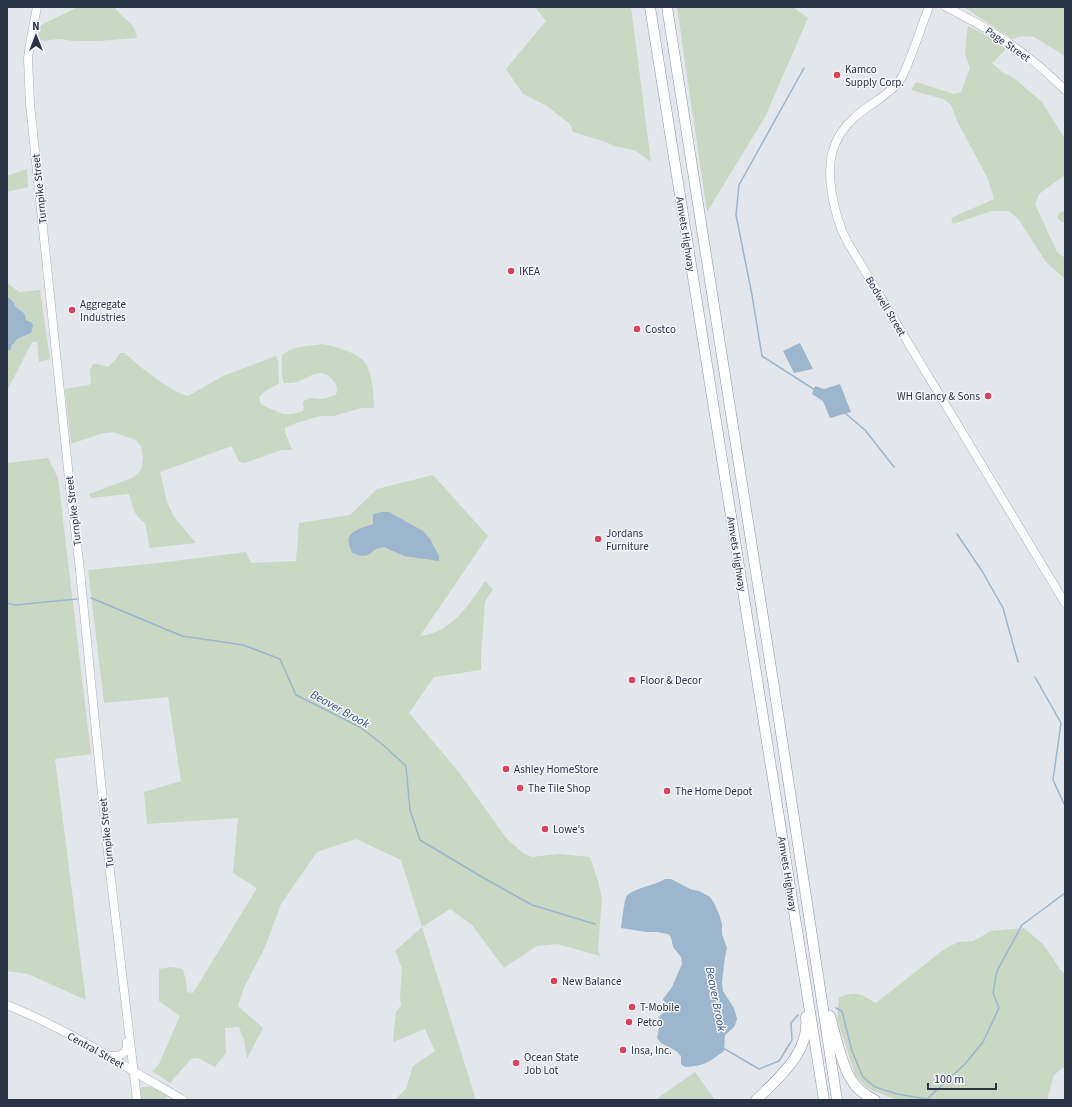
<svg xmlns="http://www.w3.org/2000/svg" width="1072" height="1107" viewBox="0 0 1072 1107" font-family="'Source Sans 3',sans-serif">
<style>
.green{fill:#c9d7c4}
.water{fill:#9cb6ce}
.lines{fill:none;stroke-linecap:round;stroke-linejoin:round}
.stream{stroke:#9cb6ce;stroke-width:1.5}
.secondary-casing{stroke:#a8aeb7;stroke-width:9}
.highway-casing{stroke:#8a94a4;stroke-width:11}
.secondary{stroke:#fff;stroke-width:8}
.highway{stroke:#fff;stroke-width:10}
.poi-dot{fill:#d8425c;stroke:#f3f6f9;stroke-width:1.5}
.labels{text-anchor:middle;stroke-width:3;stroke-linejoin:round;paint-order:stroke}
.street-label{font-size:11px;fill:#2a3446;stroke:#f3f6f9}
.poi-label{font-size:11px;fill:#2a3446;stroke:#f3f6f9;text-anchor:start}
.water-label{font-size:12px;font-style:italic;fill:#30547d;stroke:#f3f6f9}
</style>
<rect width="100%" height="100%" fill="#e3e7ec"/>
<g class="green">
<path d="M78 7H114C117 10 120 14 123 17 132 24 135 27 137 38L99 41H73L59 39 42 41 39 40V28L41 25Z"/>
<path d="M535 7H631L651 162 636 151 629 149 614 146 606 142 573 132 570 124 547 106 523 94 506 69 546 21Z"/>
<path d="M677 7H793L808 18 765 117 707 212Z"/>
<path d="M964 7H1065V56L1034 37 1021 36 1012 39Z"/>
<path d="M968 26 984 34 1006 49 992 63 1002 72 1014 78 1042 102 1065 139V175L1039 194 1035 204 1057 252 1065 258V279L1046 262 1019 220 1009 211H992L953 224 951 218 994 199 987 177 957 121 951 105 943 99 911 90 916 82 954 94 961 92 970 68 965 54 966 40Z"/>
<path d="M27 169 28 187 7 192V176Z"/>
<path d="M1063 211 1065 212V223L1060 221 1057 217 1059 213Z"/>
<path d="M7 283 19 292 40 290 50 359 39 362 37 342H32L7 391V352L11 349 12 344 14 343 17 339 31 333V322L26 320 25 314 15 306 7 296Z"/>
<path d="M323 344C335 347 353 351 363 360 372 368 374 397 374 408H361L334 416H320L296 423 285 428V432L292 450H281L245 463 239 462 232 446 160 472 167 502 174 517 196 543 150 548 145 523C133 515 133 507 129 494L91 498 89 494 134 477 141 470 143 458 141 446 136 440 113 432 100 434 71 444 65 389 89 385 91 382 90 371 93 364H98L108 367 116 359 120 353H125C137 365 171 392 188 396L223 376 276 356 278 361 279 383C273 388 263 390 259 398L261 404 269 408 283 414H292L303 411 304 407 303 405V401L310 398 322 399 336 395C338 387 337 384 331 378 318 366 307 380 293 383 290 383 287 383 284 383L282 376V355C292 346 310 346 323 344Z"/>
<path d="M48 458 58 478 91 754 55 759 86 1000 28 974 7 971V463Z"/>
<path d="M433 475 488 536 420 636C451 633 469 605 485 581L493 589 485 602 481 656V670L434 677 409 713 458 771 507 839 523 853 532 857 558 854 590 857 598 881 602 899 598 949 600 956 557 944 537 946 504 968 472 925 450 909 422 927 476 1100H394L406 1089 413 1066 435 1051 425 1029 393 1042 396 1012 401 1005 400 997 402 968 395 951 422 927 401 860 356 839 317 852 281 904 265 947 244 988 238 1006 263 1028 247 1059 244 1040 239 1027 225 1028 226 1053 215 1067 198 1058 191 1059 170 1083 152 1071 159 1064 180 1016 159 1001V969L171 967 183 969 186 981 187 992 193 993 257 888 233 873 238 818 147 824 144 792 181 781 168 697 104 703 88 570 158 563 246 552 251 563 296 561 299 523 350 515 377 489Z"/>
<path d="M1024 928 1043 944 1060 969 1065 974V1066L1054 1075 1047 1100H897L867 1088 855 1075 837 1018 839 997C858 991 859 993 876 1003L943 950 958 942 973 941 991 931Z"/>
<path d="M695 1072 715 1100H655Z"/>
<path d="M142 1087H151L168 1096 165 1100H140L139 1093Z"/>
</g>
<g class="water">
<path d="M7 296 14 303 15 306 25 314 26 320 31 322 33 325 31 333 17 339 14 344H12L11 349 7 352Z"/>
<path d="M800 343 813 369 794 373 783 351Z"/>
<path d="M840 384 851 412 830 418 823 401 812 394 815 386 824 389Z"/>
<path d="M381 512H389L423 531 430 539 439 556V561L404 556 384 547 376 549 368 555 362 556 352 553C351 550 349 546 349 543 347 530 363 528 373 524V514Z"/>
<path d="M665 879H671L690 889 699 891 710 897 714 903 719 914 722 924V934L727 948 725 957 722 982 723 991 734 1008 737 1019 735 1025 733 1028 725 1035 724 1051C709 1062 705 1066 685 1067L681 1064V1056L676 1051 661 1043 657 1038 659 1028 657 1023 659 1017 663 1013 665 1006 663 999 672 987 682 964 681 957 673 947 671 937 668 934 658 932H646L621 928C622 920 624 904 626 897 630 889 656 885 665 879Z"/>
</g>
<g class="lines">
<g class="stream">
<path d="M804 68 739 185 736 215 752 295 762 356 815 390"/>
<path d="M845 413 865 430 894 467"/>
<path d="M957 534 982 571 1003 608 1018 662"/>
<path d="M91 598 182 636 243 645 280 659 296 695 360 727 382 744 406 766 410 810 420 840 482 877 532 905 595 924"/>
<path d="M7 603 15 605 77 599"/>
<path d="M1035 677 1061 723 1053 780 1065 806"/>
<path d="M836 1008 842 1011 852 1051 863 1077 875 1087 897 1094 927 1099"/>
<path d="M723 1048 759 1069 779 1061 792 1040 791 1023 798 1015"/>
<path d="M927 1099 965 1064 983 1042 999 1008 993 993 997 971 1022 925 1065 893"/>
</g>
<defs>
<g id="secondary">
<path d="M37 7 30 44 28 58 30 104 71 497 79 561 109 863 137 1100"/>
<path d="M929 7C923 22 918 38 912 53 908 63 905 74 898 83 886 97 868 105 855 117 830 139 827 164 832 194 835 212 839 227 848 243L1065 603"/>
<path d="M946 7C961 15 976 22 990 31 1017 47 1042 67 1065 90"/>
<path d="M7 1005C52 1023 94 1047 135 1072 151 1082 167 1090 183 1100"/>
<path d="M109 1056C120 1056 128 1055 127 1042"/>
</g>
<g id="highway">
<path d="M650 7 824 1100"/>
<path d="M667 7 774 687 837 1100"/>
<path d="M830 1016C833 1027 836 1038 839 1049 846 1072 851 1089 875 1100"/>
<path d="M756 1100C779 1077 810 1053 806 1017"/>
</g>
</defs>
<use href="#secondary" class="secondary-casing"/>
<use href="#highway" class="highway-casing"/>
<use href="#secondary" class="secondary"/>
<use href="#highway" class="highway"/>
</g>
<g class="poi-dot">
<circle cx="837" cy="75" r="4"/>
<circle cx="511" cy="271" r="4"/>
<circle cx="72" cy="310" r="4"/>
<circle cx="637" cy="329" r="4"/>
<circle cx="988" cy="396" r="4"/>
<circle cx="598" cy="539" r="4"/>
<circle cx="632" cy="680" r="4"/>
<circle cx="506" cy="769" r="4"/>
<circle cx="520" cy="788" r="4"/>
<circle cx="667" cy="791" r="4"/>
<circle cx="545" cy="829" r="4"/>
<circle cx="554" cy="981" r="4"/>
<circle cx="632" cy="1007" r="4"/>
<circle cx="629" cy="1022" r="4"/>
<circle cx="623" cy="1050" r="4"/>
<circle cx="516" cy="1063" r="4"/>
</g>
<g class="labels">
<g class="street-label">
<text transform="translate(1008 44) rotate(35)" y="4">Page Street</text>
<text transform="translate(39 189) rotate(-96)" y="4">Turnpike Street</text>
<text transform="translate(686 234) rotate(81)" y="4">Amvets Highway</text>
<text transform="translate(886 306) rotate(59)" y="4">Bodwell Street</text>
<text transform="translate(73 511) rotate(-97)" y="4">Turnpike Street</text>
<text transform="translate(737 554) rotate(81)" y="4">Amvets Highway</text>
<text transform="translate(106 833) rotate(-96)" y="4">Turnpike Street</text>
<text transform="translate(788 874) rotate(81)" y="4">Amvets Highway</text>
<text transform="translate(96 1050) rotate(29)" y="4">Central Street</text>
</g>
<g class="poi-label">
<text x="845" y="73">Kamco<tspan x="845" dy="13">Supply Corp.</tspan></text>
<text x="519" y="275">IKEA</text>
<text x="80" y="308">Aggregate<tspan x="80" dy="13">Industries</tspan></text>
<text x="645" y="333">Costco</text>
<text x="980" y="400" text-anchor="end">WH Glancy &amp; Sons</text>
<text x="606" y="537">Jordans<tspan x="606" dy="13">Furniture</tspan></text>
<text x="640" y="684">Floor &amp; Decor</text>
<text x="514" y="773">Ashley HomeStore</text>
<text x="528" y="792">The Tile Shop</text>
<text x="675" y="795">The Home Depot</text>
<text x="553" y="833">Lowe's</text>
<text x="562" y="985">New Balance</text>
<text x="640" y="1011">T-Mobile</text>
<text x="637" y="1026">Petco</text>
<text x="631" y="1054">Insa, Inc.</text>
<text x="524" y="1061">Ocean State<tspan x="524" dy="13">Job Lot</tspan></text>
</g>
<g class="water-label">
<text transform="translate(340 709) rotate(29)" y="4">Beaver Brook</text>
<text transform="translate(716 999) rotate(79)" y="4">Beaver Brook</text>
</g>
</g>
<rect width="1072" height="1107" fill="none" stroke="#2a3446" stroke-width="16"/>
<g transform="translate(36 36)" stroke="#f3f6f9" stroke-width="3" paint-order="stroke">
<path d="M0-3L7 15L0 10L-7 15Z" fill="#2a3446"/>
<text y="-6" font-size="11" font-weight="bold" text-anchor="middle" fill="#2a3446">N</text>
</g>
<path d="M928 1083v6h68v-6" fill="none" stroke="#2a3446" stroke-width="2"/>
<text x="934" y="1083" font-size="12" fill="#2a3446" stroke="#f3f6f9" stroke-width="3" paint-order="stroke">100 m</text>
</svg>
